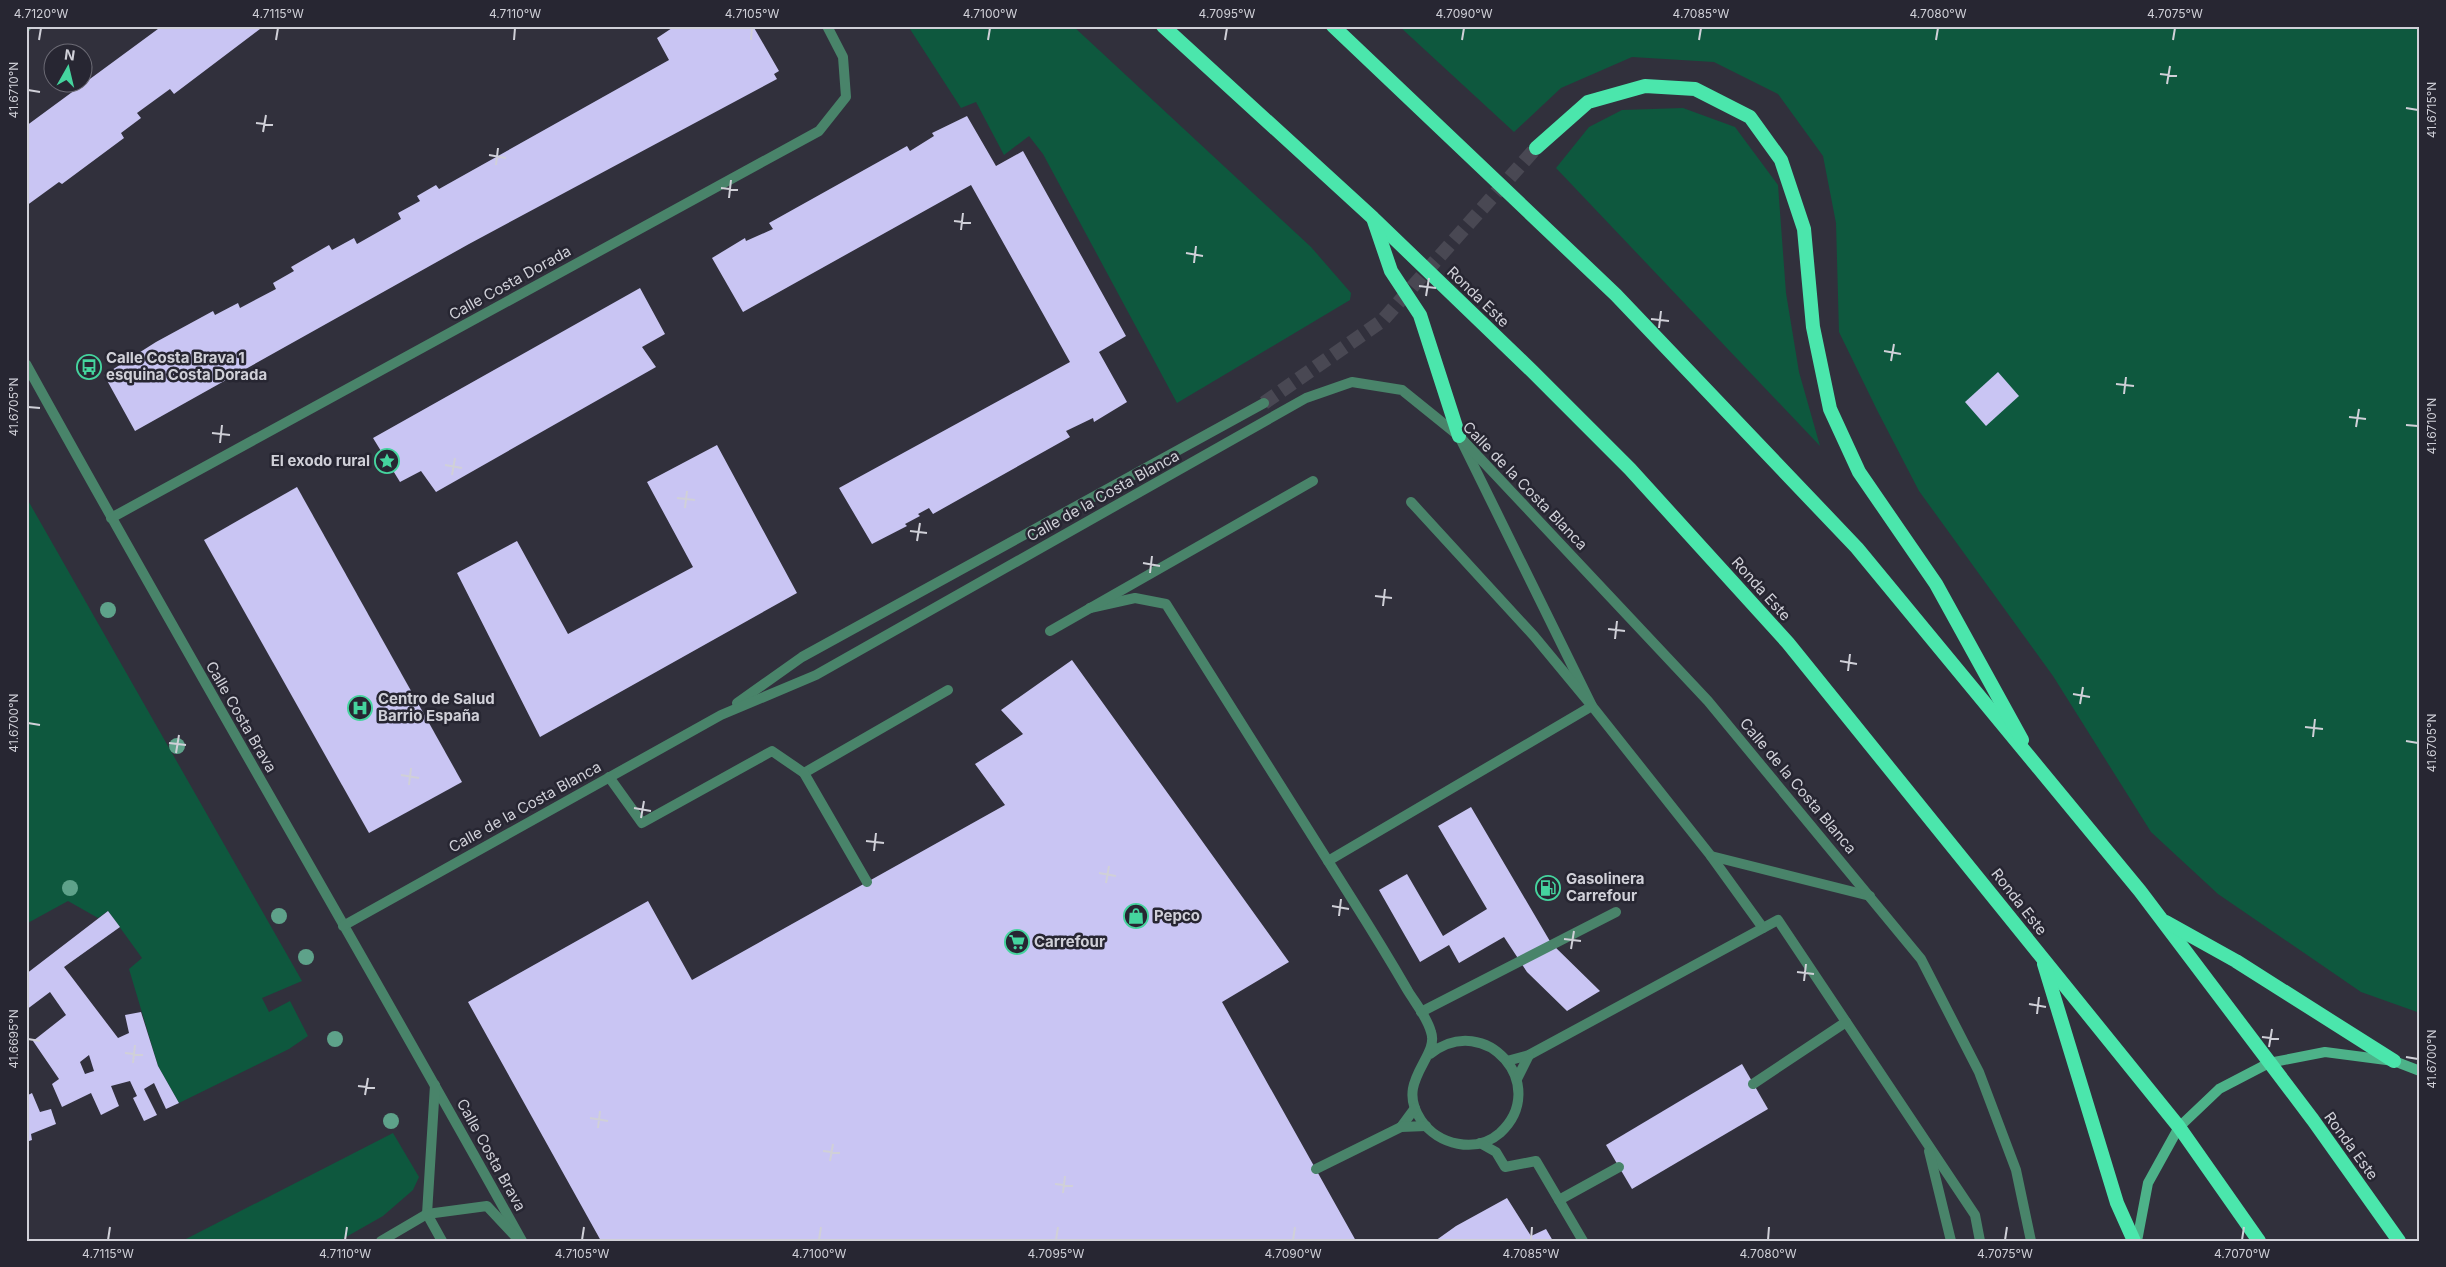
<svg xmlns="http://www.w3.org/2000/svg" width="2446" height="1267" viewBox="0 0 2446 1267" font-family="Inter,sans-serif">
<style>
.green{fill:#0e583e}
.building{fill:#c9c5f3;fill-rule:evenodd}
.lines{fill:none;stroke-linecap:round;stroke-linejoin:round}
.trunk-tunnel{stroke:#494853;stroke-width:14;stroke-dasharray:14 7;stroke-linecap:butt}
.service{stroke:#49846a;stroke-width:10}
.minor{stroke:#49846a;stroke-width:10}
.tertiary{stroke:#49846a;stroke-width:10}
.secondary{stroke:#4db289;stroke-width:10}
.trunk{stroke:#4be6ac;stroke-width:14}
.tree{fill:#5ea28a}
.ticks{fill:none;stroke:#d0d0d8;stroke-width:2}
.labels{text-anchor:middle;stroke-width:5;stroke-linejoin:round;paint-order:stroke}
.street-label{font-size:15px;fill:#d0d0d8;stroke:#272632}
.poi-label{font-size:15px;font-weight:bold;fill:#d0d0d8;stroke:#272632;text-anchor:start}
.neatline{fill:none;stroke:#d0d0d8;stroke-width:2}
.ticks-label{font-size:12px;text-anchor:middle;fill:#d0d0d8}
</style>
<rect width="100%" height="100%" fill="#31303c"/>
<g class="green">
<path d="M908 26H1073L1311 247 1351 293 1350 300 1177 403 1043 154 1029 136 1004 155 976 102 961 108Z"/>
<path d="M1399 26H2420V1013L2361 992 2218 894 2151 832 2053 676 1919 491 1877 410 1839 332 1836 223 1823 156 1778 94 1714 62 1632 57 1561 88 1514 132Z"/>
<path d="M1683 108 1735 127 1778 185 1786 293 1799 372 1820 446 1556 168 1589 127 1622 110Z"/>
<path d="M26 497 302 981 262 998 269 1012 290 1001 308 1036 289 1049 179 1103 158 1066 129 969 142 958 108 911 98 918 68 901 26 924Z"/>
<path d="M393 1133 419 1177 413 1190 383 1216 339 1241H182Z"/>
</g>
<g class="building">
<path d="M162 26H264L174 94 170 89 137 113 141 118 121 133 124 138 62 184 59 182 26 206V126Z"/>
<path d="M675 26H753L779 71 774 74 777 79 469 244 135 431 104 375 156 342 213 311 215 315 238 303 240 308 276 289 273 283 294 271 291 267 329 245 332 250 354 238 357 244 401 219 398 213 420 201 417 196 436 185 439 189 669 60 657 38Z"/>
<path d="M967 116 996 166 1023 151 1126 336 1099 352 1127 402 1094 422 1093 418 1066 431 1070 437 933 514 929 508 918 514 920 516 905 524 907 526 872 544 839 488 1070 362 971 185 743 312 712 258 745 238 746 241 773 229 769 223 907 146 910 151 934 136 932 133Z"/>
<path d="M640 288 665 334 642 347 656 367 436 492 421 471 400 482 373 438Z"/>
<path d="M1998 372 2019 396 1986 426 1965 402Z"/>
<path d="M717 445 797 593 540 737 457 573 517 541 568 634 693 567 647 482Z"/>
<path d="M297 487 462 782 369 833 204 540Z"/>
<path d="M1072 660 1289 962 1222 1002 1356 1241H601L468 1002 648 901 692 980 1005 805 975 764 1023 734 1001 710Z"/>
<path d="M1471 807 1551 943 1600 991 1567 1011 1527 972 1504 937 1459 963 1449 945 1420 962 1379 890 1407 874 1443 936 1487 909 1438 826Z"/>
<path d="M108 911 120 927 64 967 118 1038 129 1033 125 1015 141 1012 158 1066 179 1103 166 1109 154 1083 144 1089 157 1115 144 1121 133 1098 137 1096 130 1081 111 1086 119 1106 101 1115 91 1093 62 1107 52 1084 59 1079 33 1041 66 1015 50 992 26 1010V974ZM89 1055 94 1071 85 1074 80 1062Z"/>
<path d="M1742 1064 1768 1109 1632 1189 1606 1145Z"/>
<path d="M32 1093 40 1112 51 1109 56 1124 31 1134 32 1140 26 1142V1096Z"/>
<path d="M1507 1198 1531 1236 1546 1229 1553 1241H1435L1456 1226Z"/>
</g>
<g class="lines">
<path class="trunk-tunnel" d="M1264 403 1382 321 1536 148"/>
<g class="service">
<path d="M1461 440 1592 706 1711 856 1870 896"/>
<path d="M1090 608 1135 598 1166 604C1228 703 1290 801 1352 899 1371 929 1390 960 1408 991 1416 1004 1427 1017 1431 1032 1440 1057 1394 1081 1421 1120 1438 1145 1476 1154 1500 1133 1551 1086 1486 1010 1430 1054"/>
<path d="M1050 631 1313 481"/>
<path d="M804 773 948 690"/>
<path d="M609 777 642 823 772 751 804 773 867 882"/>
<path d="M1711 856 1763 928"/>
<path d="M1328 861 1592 706 1534 636 1411 502"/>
<path d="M1421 1012 1616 912"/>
<path d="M1507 1061 1529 1055 1778 920 1975 1215 1980 1241"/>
<path d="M1517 1079 1529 1055"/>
<path d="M1753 1084 1846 1022"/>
<path d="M1401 1127 1415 1108"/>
<path d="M1480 1143 1496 1152 1505 1167 1536 1161 1583 1241"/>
<path d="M1929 1151 1951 1241"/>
<path d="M1316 1169 1401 1127 1426 1126"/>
<path d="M1559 1200 1619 1167"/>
</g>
<g class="minor">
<path d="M26 364C188 658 359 947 522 1241"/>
<path d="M111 518 819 131 846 97 843 57 827 26"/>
<path d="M737 703 802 657 1264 403"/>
<path d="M343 926 721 715 816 675 1306 398 1352 382 1402 390 1459 436 1708 701 1921 959 1979 1072 2016 1170 2031 1241"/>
<path d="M435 1085 427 1214 442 1241"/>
<path d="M381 1241 427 1214 487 1206 515 1236"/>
</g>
<path class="tertiary" d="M26 27 27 26"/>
<path class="secondary" d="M2137 1241 2148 1183 2179 1127 2219 1089 2269 1063 2325 1052 2394 1061 2420 1071"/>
<g class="trunk">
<path d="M1163 26 1373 218 1532 371 1630 469 1788 643 2179 1127 2259 1241"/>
<path d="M1333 26 1616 295 1857 548 2140 891 2313 1120 2399 1241"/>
<path d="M1536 148 1588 102 1645 86 1695 89 1750 117 1781 160 1804 229 1813 327 1830 409 1859 472 1936 584 2022 740"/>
<path d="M1374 221 1391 271 1420 315 1459 436"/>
<path d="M2166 922 2236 961 2394 1061"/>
<path d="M2044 964 2117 1203 2134 1241"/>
</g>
</g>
<g class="tree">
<circle cx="108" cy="610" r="8"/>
<circle cx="177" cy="746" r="8"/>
<circle cx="70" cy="888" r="8"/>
<circle cx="279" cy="916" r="8"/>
<circle cx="306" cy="957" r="8"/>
<circle cx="335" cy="1039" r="8"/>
<circle cx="391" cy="1121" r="8"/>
</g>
<path class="ticks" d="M39 40 41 28M276 40 278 28M514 40 515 28M751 40 752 28M988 40 990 28M1225 40 1227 28M1462 40 1464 28M1699 40 1701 28M1936 40 1938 28M2173 40 2175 28M2160 74 2177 76M2167 84 2170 66M28 90 40 92M2406 108 2418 110M256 123 273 125M263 132 266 115M489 155 506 158M496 165 498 148M721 188 738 190M729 198 731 180M954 221 971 223M961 230 963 213M1186 253 1203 256M1194 263 1196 246M1419 286 1436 288M1426 296 1429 278M1651 319 1669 321M1659 328 1661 311M1884 351 1901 354M1891 361 1894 344M2116 384 2134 386M2124 394 2126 377M28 407 40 408M2349 417 2366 419M2406 425 2418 426M2356 427 2359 409M212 433 230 435M220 443 222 425M445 465 462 468M452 475 455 458M677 498 695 500M685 508 687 491M910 531 927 533M917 541 920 523M1143 563 1160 566M1150 573 1152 556M1375 596 1392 598M1383 606 1385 589M1608 629 1625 631M1615 639 1617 621M1840 661 1857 664M1848 671 1850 654M2073 694 2090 697M2080 704 2083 687M28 723 40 725M2305 727 2323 729M2313 737 2315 719M2406 741 2418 743M169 743 186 745M176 753 179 735M401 775 419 778M409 785 411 768M634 808 651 811M641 818 644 801M866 841 884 843M874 851 876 833M1099 873 1116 876M1106 883 1109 866M1332 906 1349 909M1339 916 1341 899M1564 939 1581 941M1571 949 1574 931M1797 972 1814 974M1804 981 1806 964M2029 1004 2046 1007M2037 1014 2039 997M2262 1037 2279 1039M28 1039 40 1041M2269 1047 2272 1029M125 1053 143 1055M2406 1057 2418 1059M133 1063 135 1045M358 1086 375 1088M365 1095 368 1078M590 1118 608 1121M598 1128 600 1111M823 1151 840 1153M830 1161 833 1144M1055 1184 1073 1186M1063 1193 1065 1176M108 1240 110 1227M345 1240 347 1227M582 1240 584 1227M819 1240 821 1227M1056 1240 1058 1227M1293 1240 1295 1227M1531 1240 1532 1227M1768 1240 1769 1227M2005 1240 2007 1227M2242 1240 2244 1227"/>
<defs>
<symbol id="bus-ring" viewBox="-11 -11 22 22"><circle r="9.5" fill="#272632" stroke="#45d49e" stroke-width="1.5"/><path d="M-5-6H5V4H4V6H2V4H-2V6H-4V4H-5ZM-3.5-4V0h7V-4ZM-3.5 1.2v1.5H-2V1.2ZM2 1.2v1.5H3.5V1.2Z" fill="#45d49e"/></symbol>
<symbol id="sight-ring" viewBox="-11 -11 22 22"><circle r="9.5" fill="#272632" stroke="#45d49e" stroke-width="1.5"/><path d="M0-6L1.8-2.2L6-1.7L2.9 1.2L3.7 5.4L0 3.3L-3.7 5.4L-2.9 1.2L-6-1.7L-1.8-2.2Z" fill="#45d49e"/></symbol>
<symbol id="hospital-ring" viewBox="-11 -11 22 22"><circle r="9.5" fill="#272632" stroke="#45d49e" stroke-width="1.5"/><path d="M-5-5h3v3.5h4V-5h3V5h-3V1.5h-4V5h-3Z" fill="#45d49e"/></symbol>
<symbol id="fuel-ring" viewBox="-11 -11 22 22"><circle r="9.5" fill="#272632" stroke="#45d49e" stroke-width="1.5"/><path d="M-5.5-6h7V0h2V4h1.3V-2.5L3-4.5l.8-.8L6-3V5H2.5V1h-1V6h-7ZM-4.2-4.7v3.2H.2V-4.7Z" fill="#45d49e"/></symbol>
<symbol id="shop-ring" viewBox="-11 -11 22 22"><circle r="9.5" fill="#272632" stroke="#45d49e" stroke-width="1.5"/><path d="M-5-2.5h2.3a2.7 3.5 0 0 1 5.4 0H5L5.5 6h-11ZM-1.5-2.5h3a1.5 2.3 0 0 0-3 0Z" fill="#45d49e"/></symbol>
<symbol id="supermarket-ring" viewBox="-11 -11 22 22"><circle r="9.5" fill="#272632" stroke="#45d49e" stroke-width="1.5"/><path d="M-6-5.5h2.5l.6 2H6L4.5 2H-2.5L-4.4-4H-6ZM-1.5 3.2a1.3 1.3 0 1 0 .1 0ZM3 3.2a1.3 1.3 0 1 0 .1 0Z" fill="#45d49e"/></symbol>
</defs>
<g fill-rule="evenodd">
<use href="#bus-ring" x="75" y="353" width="28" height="28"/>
<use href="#sight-ring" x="373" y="447" width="28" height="28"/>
<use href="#hospital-ring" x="346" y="694" width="28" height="28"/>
<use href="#fuel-ring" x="1534" y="874" width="28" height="28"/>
<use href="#shop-ring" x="1122" y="902" width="28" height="28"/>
<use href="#supermarket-ring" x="1003" y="928" width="28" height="28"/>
</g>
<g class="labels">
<g class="street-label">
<text transform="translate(510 283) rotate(-29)" y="5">Calle Costa Dorada</text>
<text transform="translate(1478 297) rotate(44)" y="5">Ronda Este</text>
<text transform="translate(1525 486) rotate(46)" y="5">Calle de la Costa Blanca</text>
<text transform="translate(1103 496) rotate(-29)" y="5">Calle de la Costa Blanca</text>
<text transform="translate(1761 589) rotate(48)" y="5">Ronda Este</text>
<text transform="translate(241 717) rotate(60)" y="5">Calle Costa Brava</text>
<text transform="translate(1798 786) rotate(50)" y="5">Calle de la Costa Blanca</text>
<text transform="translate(525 807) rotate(-29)" y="5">Calle de la Costa Blanca</text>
<text transform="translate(2019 902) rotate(52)" y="5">Ronda Este</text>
<text transform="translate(2351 1146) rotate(54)" y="5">Ronda Este</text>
<text transform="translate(491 1155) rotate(61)" y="5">Calle Costa Brava</text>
</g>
<g class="poi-label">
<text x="106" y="363">Calle Costa Brava 1<tspan x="106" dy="17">esquina Costa Dorada</tspan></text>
<text x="370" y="466" text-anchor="end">El exodo rural</text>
<text x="378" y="704">Centro de Salud<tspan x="378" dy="17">Barrio España</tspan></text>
<text x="1566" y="884">Gasolinera<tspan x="1566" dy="17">Carrefour</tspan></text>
<text x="1154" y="921">Pepco</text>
<text x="1034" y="947">Carrefour</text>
</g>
</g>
<rect width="2446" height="1267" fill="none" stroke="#272632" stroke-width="55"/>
<g transform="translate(68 68) rotate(8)"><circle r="24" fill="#272632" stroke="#6b6a74"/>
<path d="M0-4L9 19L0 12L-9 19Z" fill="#45d49e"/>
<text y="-8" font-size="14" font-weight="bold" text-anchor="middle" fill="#d0d0d8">N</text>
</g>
<rect x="28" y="28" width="2390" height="1212" class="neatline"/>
<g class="ticks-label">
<text x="41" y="18">4.7120°W</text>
<text x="278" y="18">4.7115°W</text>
<text x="515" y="18">4.7110°W</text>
<text x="752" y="18">4.7105°W</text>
<text x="990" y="18">4.7100°W</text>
<text x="1227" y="18">4.7095°W</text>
<text x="1464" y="18">4.7090°W</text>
<text x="1701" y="18">4.7085°W</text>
<text x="1938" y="18">4.7080°W</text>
<text x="2175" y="18">4.7075°W</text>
<text transform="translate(14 90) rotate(-90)" y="4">41.6710°N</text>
<text transform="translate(2432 110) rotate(-90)" y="4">41.6715°N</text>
<text transform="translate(14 407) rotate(-90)" y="4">41.6705°N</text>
<text transform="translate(2432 426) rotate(-90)" y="4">41.6710°N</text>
<text transform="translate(14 723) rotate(-90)" y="4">41.6700°N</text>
<text transform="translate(2432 743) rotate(-90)" y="4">41.6705°N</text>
<text transform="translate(14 1039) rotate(-90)" y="4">41.6695°N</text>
<text transform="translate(2432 1059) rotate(-90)" y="4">41.6700°N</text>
<text x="108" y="1258">4.7115°W</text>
<text x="345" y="1258">4.7110°W</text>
<text x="582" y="1258">4.7105°W</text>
<text x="819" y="1258">4.7100°W</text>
<text x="1056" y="1258">4.7095°W</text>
<text x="1293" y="1258">4.7090°W</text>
<text x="1531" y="1258">4.7085°W</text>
<text x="1768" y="1258">4.7080°W</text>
<text x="2005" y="1258">4.7075°W</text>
<text x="2242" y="1258">4.7070°W</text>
</g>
</svg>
